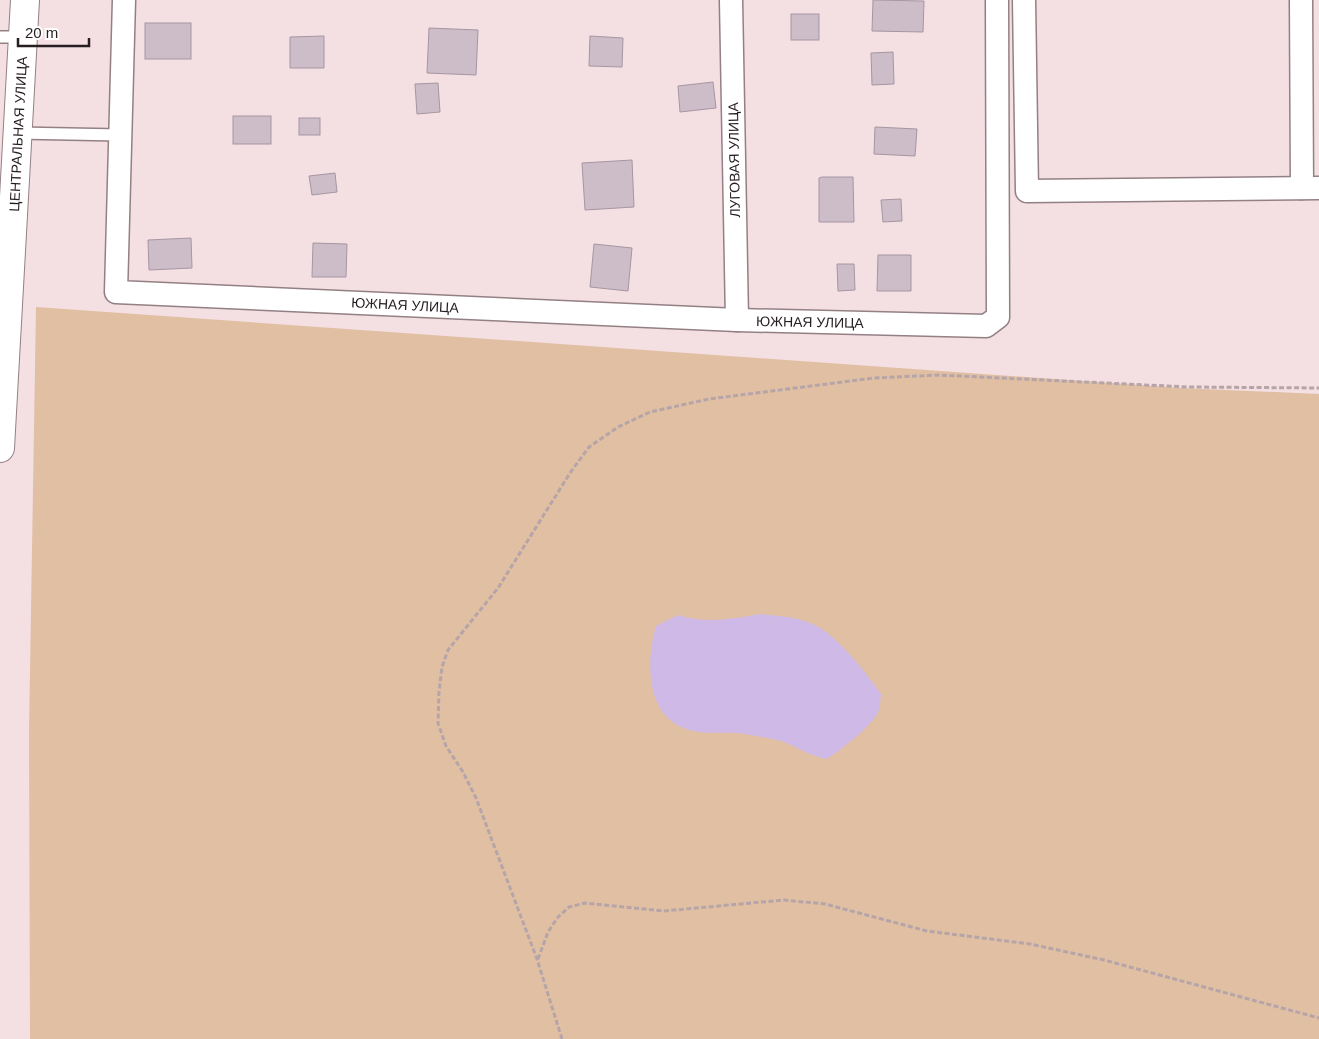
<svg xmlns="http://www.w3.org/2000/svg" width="1319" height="1039" viewBox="0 0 1319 1039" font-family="Arial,sans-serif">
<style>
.green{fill:#e1bfa3}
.water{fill:#ceb9e7}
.building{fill:#ccbdc8;stroke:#a596a1}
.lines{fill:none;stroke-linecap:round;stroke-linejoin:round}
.lane-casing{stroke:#938084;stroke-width:14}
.street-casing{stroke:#938084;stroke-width:25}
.secondary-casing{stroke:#938084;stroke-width:30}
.path{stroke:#b6a5a8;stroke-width:3;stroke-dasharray:5 2.5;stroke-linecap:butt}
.lane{stroke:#fff;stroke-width:11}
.street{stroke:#fff;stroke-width:22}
.secondary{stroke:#fff;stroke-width:28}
.labels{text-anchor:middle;stroke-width:4.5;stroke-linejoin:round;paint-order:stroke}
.street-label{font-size:14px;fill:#261e20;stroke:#fff}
</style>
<rect width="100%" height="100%" fill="#f4dfe3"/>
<path class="green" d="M36 307 1182 388 1319 394V1039H30L29 732Z"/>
<path class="water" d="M760 614C780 616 800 617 817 626 839 638 867 674 881 694 880 699 881 706 879 710 875 724 839 751 827 759 811 756 798 748 784 742 773 738 761 737 750 735 730 730 706 736 686 729 645 715 646 660 656 626L678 615C704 624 733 619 760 614Z"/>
<g class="building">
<path d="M873 0 924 1 923 32 872 31Z"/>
<rect x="791" y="14" width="28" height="26"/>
<rect x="145" y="23" width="46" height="36"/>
<path d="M429 28 478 30 476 75 427 73Z"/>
<path d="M324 36V68H290V37Z"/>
<path d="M590 36 623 38 622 67 589 66Z"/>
<path d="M893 52 894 84 872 85 871 53Z"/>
<path d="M713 82 716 108 680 112 678 86Z"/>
<path d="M438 83 440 112 417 114 415 84Z"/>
<rect x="233" y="116" width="38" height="28"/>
<rect x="299" y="118" width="21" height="17"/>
<path d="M875 127 917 129 915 156 874 154Z"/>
<path d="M632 160 634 207 585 210 582 163Z"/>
<path d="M335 173 337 192 312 195 309 176Z"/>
<path d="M822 177H853L854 222H819V178Z"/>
<path d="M901 199 902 221 883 222 881 200Z"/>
<path d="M191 238 192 268 149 270 148 240Z"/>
<path d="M313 243 347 244 346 277H312Z"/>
<path d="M594 244 632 248 628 291 590 287Z"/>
<path d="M878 255H911V291H877Z"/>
<path d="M837 264H854L855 290 838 291Z"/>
</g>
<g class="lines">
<defs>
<g id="lane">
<path d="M0 37H23"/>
<path d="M18 133 120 135"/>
</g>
<g id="street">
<path d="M124 0 116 292 737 320 986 326 998 317 997 0"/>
<path d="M731 0 737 320"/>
<path d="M1024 0 1027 191 1319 188"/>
<path d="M1301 0 1302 188"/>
</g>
<path id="secondary" d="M0 448 25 0"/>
</defs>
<use href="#lane" class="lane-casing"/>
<use href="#street" class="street-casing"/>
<use href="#secondary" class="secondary-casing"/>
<g class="path">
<path d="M538 959 548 932 558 917 569 907 585 903 664 911 784 900 825 904 927 931 1030 944 1104 960 1319 1018"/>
<path d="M562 1039 537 959 476 798 463 772 446 746 438 723 439 692 442 667 448 650 498 588 570 473 589 447 618 427 650 412 709 399 874 378 939 375 1188 387 1319 388"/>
</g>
<use href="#lane" class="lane"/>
<use href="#street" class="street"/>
<use href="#secondary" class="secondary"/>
</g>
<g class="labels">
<g class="street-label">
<text transform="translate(18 134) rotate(-87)" y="5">ЦЕНТРАЛЬНАЯ УЛИЦА</text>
<text transform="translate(734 160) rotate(-91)" y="5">ЛУГОВАЯ УЛИЦА</text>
<text transform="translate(405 305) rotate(3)" y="5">ЮЖНАЯ УЛИЦА</text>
<text transform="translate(810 322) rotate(1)" y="5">ЮЖНАЯ УЛИЦА</text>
</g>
</g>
<path d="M18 38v8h71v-8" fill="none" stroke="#261e20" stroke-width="2.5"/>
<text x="25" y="38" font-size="15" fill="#261e20" stroke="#ffffff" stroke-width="4" paint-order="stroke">20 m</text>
</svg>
